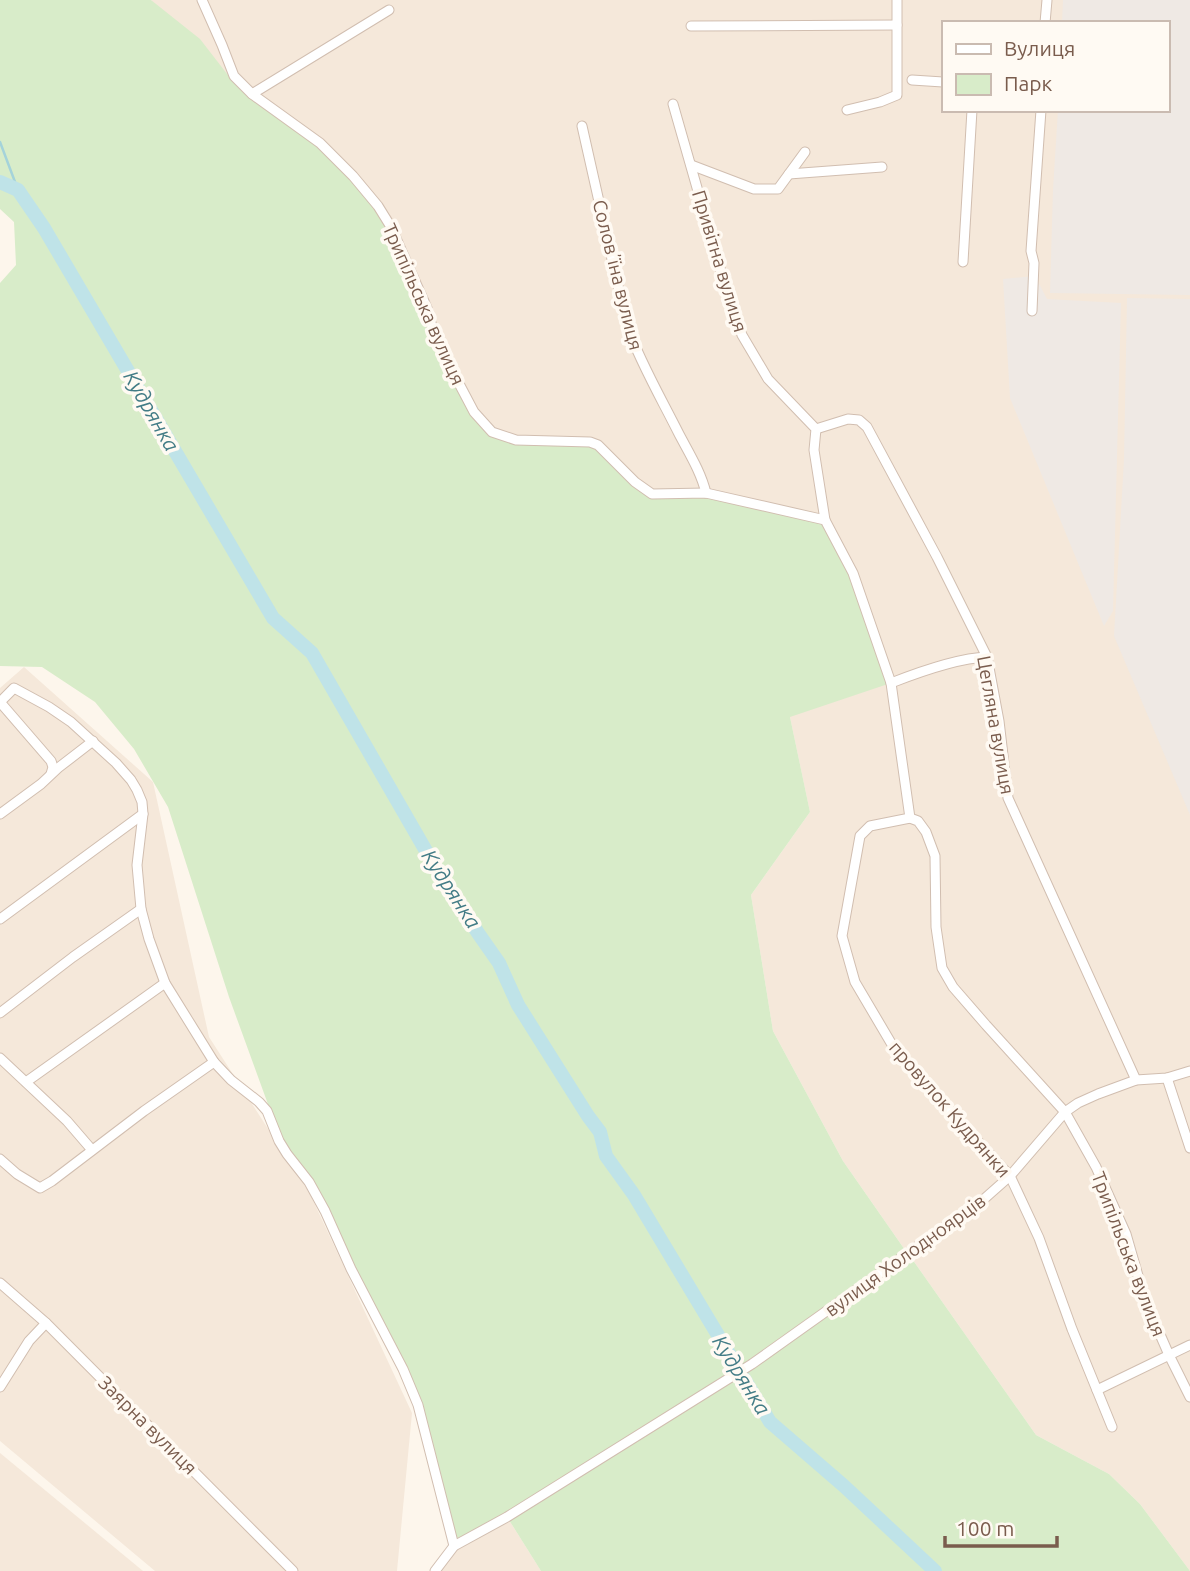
<svg xmlns="http://www.w3.org/2000/svg" width="1190" height="1571" viewBox="0 0 1190 1571" font-family="Ubuntu,sans-serif">
<style>
.residential{fill:#f5e8da;fill-rule:evenodd}
.industrial{fill:#efe9e4}
.green{fill:#d8ecc9}
.lines{fill:none;stroke-linecap:round;stroke-linejoin:round}
.stream{stroke:#a5d3da;stroke-width:2.5}
.river{stroke:#bfe3e8;stroke-width:14}
.minor-casing{stroke:#d1beb0;stroke-width:11}
.minor{stroke:#fff;stroke-width:9}
.labels{text-anchor:middle;stroke-width:7;stroke-linejoin:round;paint-order:stroke}
.street-label{font-size:19px;fill:#7a5c4d;stroke:#fffaf3}
.water-label{font-size:21px;font-style:italic;fill:#437c86;stroke:#fffaf3}
</style>
<rect width="100%" height="100%" fill="#fdf6ec"/>
<g class="residential">
<path d="M151 0H1190V1067L1167 1074 1135 1076 1096 1090 1076 1099 1062 1108 1007 1173 981 1196 905 1250 843 1161 773 1031 751 895 810 812 790 717 651 498 490 435 249 96ZM943 23H1167V110H943Z"/>
<path d="M24 667 153 782 209 1037 310 1194 412 1413 397 1571H155L0 1441V688Z"/>
<path d="M1190 1075V1571L1140 1504 1109 1474 1036 1435 910 1256 986 1202 1068 1114 1099 1097 1137 1084Z"/>
<path d="M0 1453 143 1571H0Z"/>
<path d="M509 1520 541 1571H439L457 1549Z"/>
</g>
<g class="industrial">
<path d="M1063 0H1190V295L1050 293 1053 189 1058 110H1167V23H1062Z"/>
<path d="M1035 276 1047 299 1121 303 1113 611 1104 626 1010 398 1003 279Z"/>
<path d="M1127 298 1190 299V815L1114 636 1124 459Z"/>
</g>
<g class="green">
<path d="M0 0H151L200 39 231 79 318 146 350 179 375 208 388 229 424 309 490 435 590 445 596 448 651 498 706 496 823 523 850 575 888 684 790 717 810 812 751 895 773 1031 843 1161 905 1250 749 1360 505 1514 456 1542 420 1404 353 1267 281 1140 229 997 168 807 134 749 95 702 42 667 0 666V283L16 265 14 222 0 209Z"/>
<path d="M910 1256 1036 1435 1109 1474 1140 1504 1190 1571H541L509 1520Z"/>
</g>
<g class="lines">
<path class="stream" d="M0 142 18 190"/>
<path class="river" d="M0 182 18 190 44 228 273 618 312 653 433 863 478 933 499 963 518 1005 588 1116 600 1132 606 1156 634 1195 770 1422 844 1486 935 1571"/>
<defs>
<g id="minor">
<path d="M202 0 222 45 234 76 252 94 320 143 353 176 378 206 391 227 427 308 435 338 474 412 492 432 516 440 590 442 598 445 635 482 652 494 706 493 825 520 853 573 891 683 910 818 918 821 926 832 935 856 936 927 942 968 953 987 986 1025 1065 1112 1096 1167 1126 1234 1145 1300 1169 1355 1190 1397"/>
<path d="M1045 23 1047 0"/>
<path d="M691 26 897 25"/>
<path d="M912 80 943 82"/>
<path d="M252 94 389 10"/>
<path d="M673 104 728 296 742 335 768 379 816 429 814 450 825 520"/>
<path d="M847 110 880 102 897 95V0"/>
<path d="M582 126 627 326C641 364 661 398 679 434 689 453 701 472 706 493"/>
<path d="M691 165 754 189H778L805 152"/>
<path d="M789 174 882 167"/>
<path d="M963 262 972 110"/>
<path d="M1032 311 1034 263 1031 251 1041 110"/>
<path d="M816 429 848 419 859 420 867 427 937 557 987 657 999 721 1008 798 1136 1080"/>
<path d="M891 683C919 672 958 658 987 657"/>
<path d="M0 702 14 688 49 707 71 722 116 763 131 780 137 790 142 802 143 814 137 865 141 909 149 939 165 983 214 1062 231 1080 259 1102 267 1111 279 1141 287 1154 309 1182 325 1211 351 1269 403 1369 418 1405 454 1546"/>
<path d="M0 702 51 761 53 767 51 774"/>
<path d="M0 814 41 784 58 768 93 741"/>
<path d="M910 818 870 826 860 836 842 936 855 982 891 1043 940 1100 1010 1176 1039 1238 1072 1329 1112 1427"/>
<path d="M0 919 143 814"/>
<path d="M0 1013 73 957 141 909"/>
<path d="M0 1058 67 1121 92 1150"/>
<path d="M1167 1078 1190 1148"/>
<path d="M26 1082 165 983"/>
<path d="M0 1159 17 1174 40 1188 52 1181 144 1111 214 1062"/>
<path d="M0 1283 46 1323 293 1571"/>
<path d="M0 1387 29 1341 46 1323"/>
<path d="M1097 1390 1190 1345"/>
<path d="M435 1571 454 1546 507 1517 752 1364 984 1199 1010 1176 1065 1112 1078 1103 1098 1094 1136 1080 1167 1078 1190 1071"/>
</g>
</defs>
<use href="#minor" class="minor-casing"/>
<use href="#minor" class="minor"/>
</g>
<g class="labels">
<g class="street-label">
<text transform="translate(720 261) rotate(73)" y="7">Привітна вулиця</text>
<text transform="translate(618 275) rotate(76)" y="7">Соловʼїна вулиця</text>
<text transform="translate(424 304) rotate(66)" y="7">Трипільська вулиця</text>
<text transform="translate(996 725) rotate(80)" y="7">Цегляна вулиця</text>
<text transform="translate(950 1109) rotate(49)" y="7">провулок Кудрянки</text>
<text transform="translate(1129 1254) rotate(69)" y="7">Трипільська вулиця</text>
<text transform="translate(905 1255) rotate(-36)" y="7">вулиця Холодноярців</text>
<text transform="translate(148 1425) rotate(45)" y="7">Заярна вулиця</text>
</g>
<g class="water-label">
<text transform="translate(151 411) rotate(60)" y="7">Кудрянка</text>
<text transform="translate(451 889) rotate(57)" y="7">Кудрянка</text>
<text transform="translate(741 1375) rotate(58)" y="7">Кудрянка</text>
</g>
</g>
<rect x="942" y="21" width="228" height="91" fill="#fffaf3" stroke="#cabbb1" stroke-width="2"/>
<rect x="956" y="44" width="35" height="10" fill="#ffffff" stroke="#cabbb1" stroke-width="2"/>
<text x="1004" y="56" font-size="21" fill="#7a5c4d">Вулиця</text>
<rect x="956" y="74" width="35" height="21" fill="#d8ecc9" stroke="#cabbb1" stroke-width="2"/>
<text x="1004" y="91" font-size="21" fill="#7a5c4d">Парк</text>
<path d="M945 1536v10h112v-10" fill="none" stroke="#7a5c4d" stroke-width="3.5"/>
<text x="956" y="1536" font-size="21" fill="#7a5c4d" stroke="#fffaf3" stroke-width="5" paint-order="stroke">100 m</text>
</svg>
